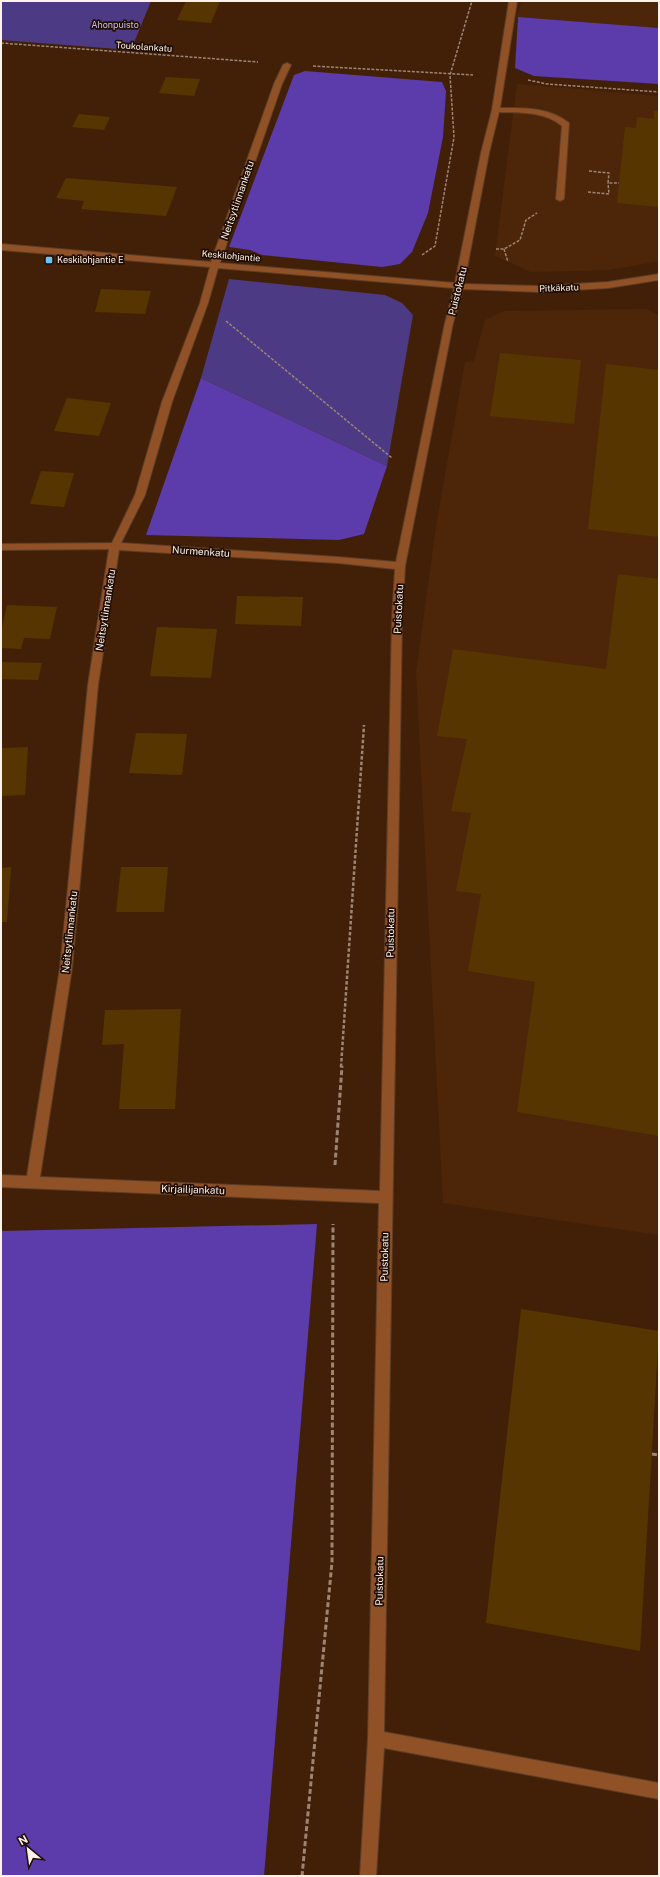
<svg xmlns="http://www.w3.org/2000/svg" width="660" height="1877" viewBox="0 0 660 1877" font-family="'Public Sans',sans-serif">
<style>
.built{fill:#4d2609}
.green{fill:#4d3a84}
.forest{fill:#5c3baa}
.building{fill:#573500}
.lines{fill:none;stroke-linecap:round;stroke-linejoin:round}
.minor-casing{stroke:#5c3d28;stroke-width:2}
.path-far2{stroke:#9d8575;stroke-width:1.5;stroke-dasharray:3 1.5;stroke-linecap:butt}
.path-far1{stroke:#9d8575;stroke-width:2.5;stroke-dasharray:3.5 2;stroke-linecap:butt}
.path{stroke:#9d8575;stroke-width:3;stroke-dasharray:5 2.5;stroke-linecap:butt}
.minor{fill:#905126;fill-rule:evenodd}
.poi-dot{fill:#69c4f1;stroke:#200d03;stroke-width:1.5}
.labels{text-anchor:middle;stroke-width:3.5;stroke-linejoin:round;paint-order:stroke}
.far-park-label{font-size:9px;fill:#c5bcf4;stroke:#200d03}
.far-street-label{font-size:9px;fill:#fef2eb;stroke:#200d03}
.far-poi-label{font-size:9px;fill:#fef2eb;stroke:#200d03;text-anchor:start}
.street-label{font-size:10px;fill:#fef2eb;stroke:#200d03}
</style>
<rect width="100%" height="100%" fill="#422008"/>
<g class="built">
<path d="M521 1H659V28L518 17Z"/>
<path d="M517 84 659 96V261L609 270 531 272 495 256Z"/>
<path d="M646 309 659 315V1235L443 1203 416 672 437 520 465 362 474 361 485 320 504 311Z"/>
</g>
<g class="green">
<path d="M1 1H151L131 50 1 40Z"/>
<path d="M229 279 385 295 402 303 413 315 387 466 201 378Z"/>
</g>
<g class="forest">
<path d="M518 17 659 28V84L534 76 515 68Z"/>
<path d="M305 71 442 82 446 91 443 137 428 213 412 252 400 264 382 267 262 255 250 250 229 247 294 75Z"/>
<path d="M201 378 387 466 364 534 339 540 146 535Z"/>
<path d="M317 1224 264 1876H1V1231Z"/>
</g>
<g class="building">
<path d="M186 1H220L211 23 177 20Z"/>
<path d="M166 77 200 79 194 96 159 93Z"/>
<path d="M654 111H659V207L617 203 625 127 636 128 637 117 654 119Z"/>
<path d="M79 114 110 117 104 130 72 127Z"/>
<path d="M66 178 177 187 166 216 81 209 84 201 56 198Z"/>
<path d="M101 289 151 291 145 314 95 312Z"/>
<path d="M500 353 581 360 574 424 490 416Z"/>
<path d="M606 364 659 370V537L588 529Z"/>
<path d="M67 398 111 403 99 436 54 431Z"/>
<path d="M41 471 74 473 64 507 30 504Z"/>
<path d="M618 574 659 579V1136L517 1112 535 982 468 971 481 894 456 891 471 813 451 811 467 739 437 736 453 649 606 669Z"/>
<path d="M237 596 303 597 301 626 235 624Z"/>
<path d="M7 605 57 607 50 639 24 638 21 649 1 648V632Z"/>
<path d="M157 627 217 629 211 678 150 676Z"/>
<path d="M1 662 42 663 38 680 1 679Z"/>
<path d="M136 733 187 734 182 775 129 773Z"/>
<path d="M28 747 25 795 1 796V748Z"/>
<path d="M11 867 7 922H1V868Z"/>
<path d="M121 867H168L164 912H116Z"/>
<path d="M181 1009 175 1109H119L124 1044 102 1045 105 1010Z"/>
<path d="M521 1309 659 1331 640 1651 486 1623Z"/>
</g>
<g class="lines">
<defs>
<path id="minor" d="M509 1H517L500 108C524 108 549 107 569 123L564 199 560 201 556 199 562 126C544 111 521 113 499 112L489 153 464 284 539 286 608 282 659 274V280L608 288 539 292 463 289 453 323 405 566 402 620 384 1732 659 1783V1799L384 1748 376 1876H360L368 1739 379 1203 1 1187V1175L27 1176 60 968 88 685 109 549 1 550V544L112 543 135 495 162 402 200 303 210 267 1 250V244L211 262 274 84 283 65 287 63 291 65 282 84 220 263 455 283 481 153 492 110ZM218 268 454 288 445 323 396 562 338 557 121 543 145 495 172 402 208 303ZM119 550 338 563 395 569 392 620 380 1191 40 1177 72 968 98 685Z"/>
</defs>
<use href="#minor" class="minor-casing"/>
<g class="path-far2">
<path d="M1 43 258 62"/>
<path d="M313 66 473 75"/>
<path d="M528 80 547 84 659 92"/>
<path d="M589 171 609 173 608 183H619"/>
<path d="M588 192 609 194 608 183"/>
<path d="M496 249H504L520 240 526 220 537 213"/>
<path d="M504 249 508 262"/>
<path d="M422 255 435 246 454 137 450 75 472 1"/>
<path d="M226 321 392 458"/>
</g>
<path class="path-far1" d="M341 1067 364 725"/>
<g class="path">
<path d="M335 1165 342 1066"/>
<path d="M652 1454 659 1455"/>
<path d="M302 1876 332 1562 333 1224"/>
</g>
<use href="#minor" class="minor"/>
</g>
<rect class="poi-dot" x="45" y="256" width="8" height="8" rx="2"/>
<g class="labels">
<g class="far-park-label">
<text x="115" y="28">Ahonpuisto</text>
</g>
<g class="far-street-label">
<text transform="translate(144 47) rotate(4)" y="3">Toukolankatu</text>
<text transform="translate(231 256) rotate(5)" y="3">Keskilohjantie</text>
<text transform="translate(559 288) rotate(-2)" y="3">Pitkäkatu</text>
</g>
<g class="far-poi-label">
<text x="57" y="263">Keskilohjantie E</text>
</g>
<g class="street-label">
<text transform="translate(237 200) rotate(-71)" y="4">Neitsytlinnankatu</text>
<text transform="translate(457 291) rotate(-76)" y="4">Puistokatu</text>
<text transform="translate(201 551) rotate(4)" y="4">Nurmenkatu</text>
<text transform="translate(398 609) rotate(-87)" y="4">Puistokatu</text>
<text transform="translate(105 610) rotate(-81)" y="4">Neitsytlinnankatu</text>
<text transform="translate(69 932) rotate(-84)" y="4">Neitsytlinnankatu</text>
<text transform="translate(390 933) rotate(-89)" y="4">Puistokatu</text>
<text transform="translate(193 1189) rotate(2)" y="4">Kirjailijankatu</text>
<text transform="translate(384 1257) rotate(-89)" y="4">Puistokatu</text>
<text transform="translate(379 1581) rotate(-89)" y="4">Puistokatu</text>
</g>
</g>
<rect width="660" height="1877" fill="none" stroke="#fef2eb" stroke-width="4"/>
<g transform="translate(28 1849) rotate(331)" stroke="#200d03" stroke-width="3" paint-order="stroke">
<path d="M0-3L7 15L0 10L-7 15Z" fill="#fef2eb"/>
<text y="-6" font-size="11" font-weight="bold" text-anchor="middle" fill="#fef2eb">N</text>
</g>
</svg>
